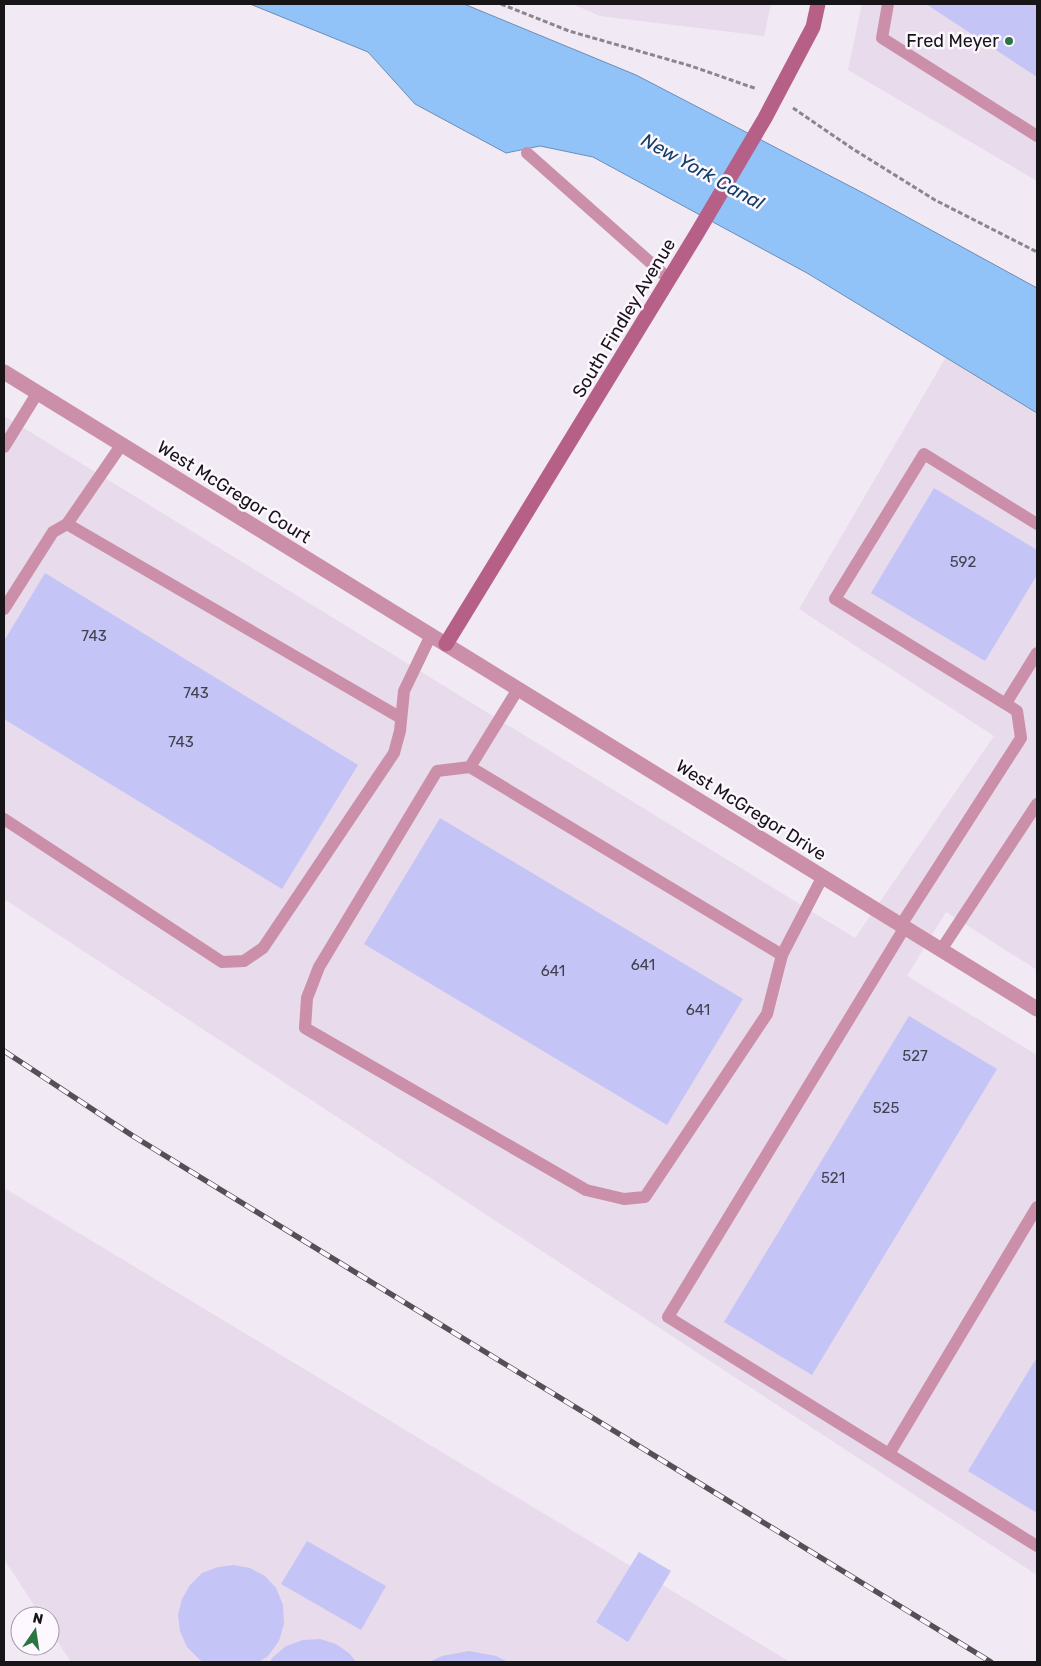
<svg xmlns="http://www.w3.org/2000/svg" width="1041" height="1666" viewBox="0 0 1041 1666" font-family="Rubik,sans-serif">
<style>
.built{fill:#e8dbeb}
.water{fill:#91c2f8;stroke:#6c8eb5}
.building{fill:#c4c4f6}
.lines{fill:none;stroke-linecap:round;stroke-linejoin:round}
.path{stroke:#8b868d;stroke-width:3;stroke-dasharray:5 2.5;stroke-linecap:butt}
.lane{stroke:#cb8fa9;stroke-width:12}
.street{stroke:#cb8fa9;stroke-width:15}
.secondary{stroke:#b66088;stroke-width:15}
.rail-casing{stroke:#545055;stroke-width:5.5}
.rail{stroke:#fdf7ff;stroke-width:4;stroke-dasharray:11;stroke-linecap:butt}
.poi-dot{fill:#2c7542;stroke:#fdf7ff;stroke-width:2}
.labels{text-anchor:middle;stroke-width:5;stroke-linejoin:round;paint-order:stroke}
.number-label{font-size:15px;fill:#424150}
.poi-label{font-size:18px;fill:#171518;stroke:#fdf7ff;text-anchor:end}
.street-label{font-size:18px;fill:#171518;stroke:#fdf7ff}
.water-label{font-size:19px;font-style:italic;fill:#123e68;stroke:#fdf7ff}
</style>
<rect width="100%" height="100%" fill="#f1e9f3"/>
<g class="built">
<path d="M572 4H771L764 36 600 16Z"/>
<path d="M862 4H1037V181L848 70Z"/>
<path d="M946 357 1037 413V970L946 912 907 976 1037 1055V1575L4 899V416L855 938 994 736 799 609Z"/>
<path d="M4 1188 790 1662H71L50 1630V1616H41L4 1559Z"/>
</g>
<path class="water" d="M250 4H464L636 75 867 195 1037 288V413L807 273 593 157 540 146 506 153 415 104 368 52Z"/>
<g class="building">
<path d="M926 4H1037V77Z"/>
<path d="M934 488 1037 550V575L985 661 871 593Z"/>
<path d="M45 573 358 765 282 889 4 719V641Z"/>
<path d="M440 818 743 999 667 1125 364 944Z"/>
<path d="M909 1016 997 1069 812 1375 724 1322Z"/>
<path d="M1037 1357V1513L968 1471Z"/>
<path d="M307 1541 386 1586 361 1630 281 1584Z"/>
<path d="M639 1552 671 1571 628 1642 596 1622Z"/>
<path d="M234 1565 250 1568 265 1576 276 1588 283 1605 284 1624 279 1641 268 1656 259 1662H204L200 1660 187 1647 180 1631 178 1615 182 1599 190 1585 202 1573 218 1567Z"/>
<path d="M320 1639 336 1644 350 1654 356 1662H270L272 1658 286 1646 303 1640Z"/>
<path d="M469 1651 496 1656 508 1662H429L442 1656Z"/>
</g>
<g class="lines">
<g class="path">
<path d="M501 4 569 31 691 66 757 89"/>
<path d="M793 108 853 149 935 200 1037 252"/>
</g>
<g class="lane">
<path d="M888 4 882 38 1037 136"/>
<path d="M527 153 669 279"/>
<path d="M4 447 38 392"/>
<path d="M67 524 401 718"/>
<path d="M4 609 53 532 67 524 122 444"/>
<path d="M518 689 470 767 437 771 319 967 307 998 305 1028 586 1190 624 1199 645 1197 767 1014 782 955 823 876"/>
<path d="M1006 703 1037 653"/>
<path d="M470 767 782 955"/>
<path d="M4 819 222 962 244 961 263 948 394 753 400 731 404 691 431 635"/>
<path d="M901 925 1021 738 1017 711 835 599 924 454 1037 524"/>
<path d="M905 927 668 1317 1037 1546"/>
<path d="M941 950 1037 804"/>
<path d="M889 1454 1037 1207"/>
</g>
<path class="street" d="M4 372 1037 1009"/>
<path class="secondary" d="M446 644 696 235 765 118 813 27 818 4"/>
<defs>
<path id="rail" d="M4 1051 133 1136 991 1662"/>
</defs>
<use href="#rail" class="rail-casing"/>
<use href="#rail" class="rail"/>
</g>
<circle class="poi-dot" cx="1009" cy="41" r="5"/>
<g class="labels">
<g class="number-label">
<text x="963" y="567">592</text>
<text x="94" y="641">743</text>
<text x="196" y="698">743</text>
<text x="181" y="747">743</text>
<text x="643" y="970">641</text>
<text x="553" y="976">641</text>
<text x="698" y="1015">641</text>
<text x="915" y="1061">527</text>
<text x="886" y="1113">525</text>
<text x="833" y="1183">521</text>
</g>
<g class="poi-label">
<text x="999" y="47">Fred Meyer</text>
</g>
<g class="street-label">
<text transform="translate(624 318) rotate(-59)" y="6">South Findley Avenue</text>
<text transform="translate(234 492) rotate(32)" y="6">West McGregor Court</text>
<text transform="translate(751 810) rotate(32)" y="6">West McGregor Drive</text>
</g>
<g class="water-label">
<text transform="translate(703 171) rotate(29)" y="7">New York Canal</text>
</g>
</g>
<rect width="1041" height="1666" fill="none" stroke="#171518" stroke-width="10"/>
<g transform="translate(35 1631) rotate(13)"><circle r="24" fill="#fdf7ff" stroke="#a19da3"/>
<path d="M0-4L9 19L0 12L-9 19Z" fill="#2c7542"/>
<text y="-8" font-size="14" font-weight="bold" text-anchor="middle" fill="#171518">N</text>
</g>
</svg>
